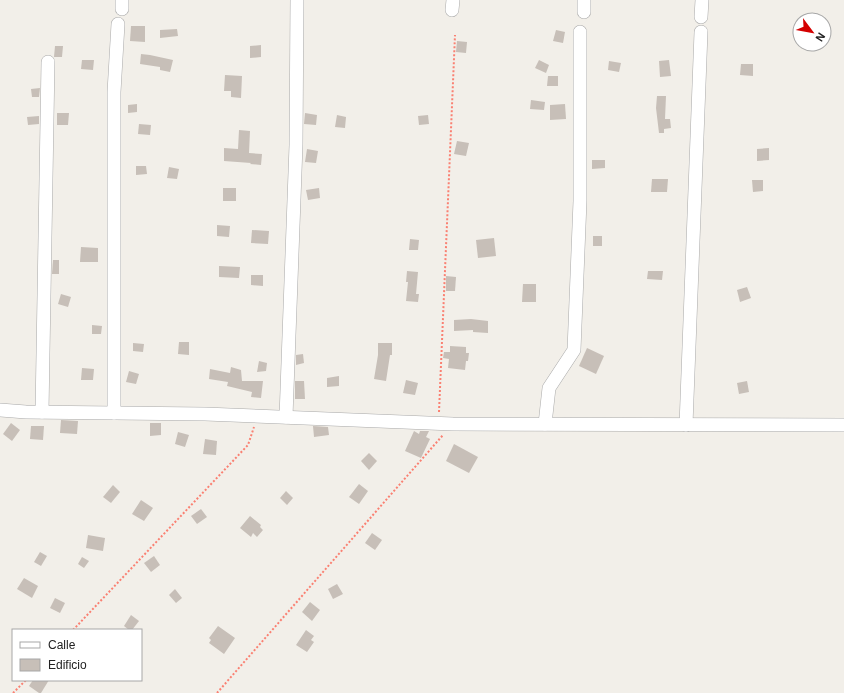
<svg xmlns="http://www.w3.org/2000/svg" width="844" height="693" viewBox="0 0 844 693" font-family="Arial,sans-serif">
<style>
.building{fill:#c7bfb8}
.lines{fill:none;stroke-linecap:round;stroke-linejoin:round}
.minor-casing{stroke:#a9a9a9;stroke-width:14}
.path{stroke:#fa8072;stroke-width:2;stroke-dasharray:2 2;stroke-linecap:butt}
.minor{stroke:#fff;stroke-width:13}
</style>
<rect width="100%" height="100%" fill="#f2efe9"/>
<g class="building">
<path d="M131 26H145V42L130 41Z"/>
<path d="M177 29 178 36 160 38V30Z"/>
<path d="M556 30 565 32 563 43 553 41Z"/>
<path d="M457 41 467 42 466 53 456 52Z"/>
<path d="M261 45V57L250 58V46Z"/>
<path d="M55 46H63L62 57H54Z"/>
<path d="M141 54 150 55 173 60 170 72 160 70V67L140 64Z"/>
<path d="M82 60H94L93 70 81 69Z"/>
<path d="M539 60 549 65 546 73 535 68Z"/>
<path d="M669 60 671 76 660 77 659 61Z"/>
<path d="M609 61 621 63 619 72 608 70Z"/>
<path d="M741 64H753V76L740 75Z"/>
<path d="M225 75 242 76 241 98 231 97V91H224Z"/>
<path d="M548 76H558V86H547Z"/>
<path d="M40 88 39 97H32L31 89Z"/>
<path d="M657 96H666L665 119H670L671 128 664 129V133H659L656 108Z"/>
<path d="M531 100 545 102 544 110 530 109Z"/>
<path d="M137 104V112L128 113V105Z"/>
<path d="M565 104 566 119 550 120V105Z"/>
<path d="M57 113H69L68 125H57Z"/>
<path d="M305 113 317 115 316 125 304 124Z"/>
<path d="M337 115 346 117 345 128 335 127Z"/>
<path d="M428 115 429 124 419 125 418 116Z"/>
<path d="M39 116V124L28 125 27 117Z"/>
<path d="M139 124 151 125 150 135 138 134Z"/>
<path d="M239 130 250 131 249 153 262 154 261 165 250 164 251 163 224 161V148L238 149Z"/>
<path d="M457 141 469 143 466 156 454 154Z"/>
<path d="M769 148V160L757 161V149Z"/>
<path d="M307 149 318 151 316 163 305 162Z"/>
<path d="M592 160H605V168L592 169Z"/>
<path d="M136 166H146L147 174 136 175Z"/>
<path d="M169 167 179 169 177 179 167 178Z"/>
<path d="M652 179H668L667 192H651Z"/>
<path d="M752 180H763V191L753 192Z"/>
<rect x="223" y="188" width="13" height="13"/>
<path d="M319 188 320 198 308 200 306 190Z"/>
<path d="M217 225 230 226 229 237 217 236Z"/>
<path d="M252 230 269 231 268 244 251 243Z"/>
<rect x="593" y="236" width="9" height="10"/>
<path d="M494 238 496 256 478 258 476 240Z"/>
<path d="M410 239 419 240 418 250H409Z"/>
<path d="M81 247 98 248V262H80Z"/>
<path d="M53 260H59V274H52Z"/>
<path d="M219 266 240 267 239 278 219 277Z"/>
<path d="M407 271 418 272 416 294H419L418 302 406 301 408 282H406Z"/>
<path d="M648 271H663L662 280 647 279Z"/>
<path d="M251 275H263V286L251 285Z"/>
<path d="M446 276 456 277 455 291H446Z"/>
<path d="M523 284H536V302H522Z"/>
<path d="M747 287 751 298 740 302 737 290Z"/>
<path d="M61 294 71 297 68 307 58 304Z"/>
<path d="M471 319 488 321V333L473 332V330L454 331V320Z"/>
<path d="M92 325 102 326 101 334H92Z"/>
<path d="M179 342H189V355L178 354Z"/>
<path d="M133 343 144 344 143 352 133 351Z"/>
<path d="M378 343H392V355H390L386 381 374 379 378 355Z"/>
<path d="M450 346 466 347V353H469L468 361H466L465 370 448 368 449 359 443 358 444 352H450Z"/>
<path d="M587 348 604 356 596 374 579 366Z"/>
<path d="M303 354 304 363 296 365V355Z"/>
<path d="M259 361 267 363 266 371 257 372Z"/>
<path d="M231 367 241 370 242 381H263L261 398 251 397 252 392 227 386 228 382 209 379 210 369 230 373Z"/>
<path d="M82 368 94 369 93 380H81Z"/>
<path d="M129 371 139 374 136 384 126 382Z"/>
<path d="M339 376V386L327 387V378Z"/>
<path d="M406 380 418 383 415 395 403 393Z"/>
<path d="M295 381H304L305 399H295Z"/>
<path d="M747 381 749 392 739 394 737 383Z"/>
<path d="M61 420 78 421 77 434 60 433Z"/>
<path d="M11 423 20 430 12 441 3 434Z"/>
<path d="M150 423H161V435L150 436Z"/>
<path d="M31 426H44L43 440 30 439Z"/>
<path d="M313 426 328 427 329 435 314 437Z"/>
<path d="M414 431 419 434 420 431H429L426 437 430 439 421 458 405 451Z"/>
<path d="M178 432 189 435 185 447 175 444Z"/>
<path d="M205 439 217 441 216 455 203 454Z"/>
<path d="M454 444 478 457 469 473 446 461Z"/>
<path d="M369 453 377 461 369 470 361 461Z"/>
<path d="M359 484 368 491 359 504 349 497Z"/>
<path d="M113 485 120 492 111 503 103 497Z"/>
<path d="M286 491 293 498 287 505 280 498Z"/>
<path d="M141 500 153 508 144 521 132 514Z"/>
<path d="M201 509 207 517 197 524 191 516Z"/>
<path d="M250 516 261 525 260 527 263 530 257 537 253 533 251 537 240 528Z"/>
<path d="M372 533 382 540 375 550 365 543Z"/>
<path d="M88 535 105 538 103 551 86 548Z"/>
<path d="M40 552 47 556 41 566 34 562Z"/>
<path d="M154 556 160 565 151 572 144 563Z"/>
<path d="M82 557 89 561 84 568 78 564Z"/>
<path d="M24 578 38 586 32 598 17 589Z"/>
<path d="M337 584 343 594 333 599 328 589Z"/>
<path d="M175 589 182 598 176 603 169 595Z"/>
<path d="M55 598 65 603 60 613 50 608Z"/>
<path d="M310 602 320 610 312 621 302 612Z"/>
<path d="M131 615 139 621 132 630H129L124 626Z"/>
<path d="M218 626 235 638 224 654 209 643 211 640 209 638Z"/>
<path d="M306 630 314 636 311 640 314 642 307 652 296 645Z"/>
<path d="M33 680H49L41 693H39L29 686Z"/>
</g>
<g class="lines">
<defs>
<g id="minor">
<path d="M122 9V0"/>
<path d="M452 10 453 0"/>
<path d="M584 12V0"/>
<path d="M701 17 702 0"/>
<path d="M0 410 26 412 205 414 453 424 844 425"/>
<path d="M42 412 48 62"/>
<path d="M114 413V92L118 24"/>
<path d="M286 417 296 145 297 0"/>
<path d="M545 424 549 388 574 350 580 201V32"/>
<path d="M686 425 701 32"/>
</g>
</defs>
<use href="#minor" class="minor-casing"/>
<g class="path">
<path d="M439 412 455 35"/>
<path d="M73 630 248 445 254 427"/>
<path d="M13 693 26 680"/>
<path d="M217 693 443 435"/>
</g>
<use href="#minor" class="minor"/>
</g>
<rect x="12" y="629" width="130" height="52" fill="#ffffff" stroke="#a7a7a7"/>
<rect x="20" y="642" width="20" height="6" fill="#ffffff" stroke="#a7a7a7"/>
<text x="48" y="649" font-size="12" fill="#222222">Calle</text>
<rect x="20" y="659" width="20" height="12" fill="#c7bfb8" stroke="#a7a7a7"/>
<text x="48" y="669" font-size="12" fill="#222222">Edificio</text>
<g transform="translate(812 32) rotate(122)"><circle r="19" fill="#ffffff" stroke="#a7a7a7"/>
<path d="M0-3L7 15L0 10L-7 15Z" fill="#d40000"/>
<text y="-6" font-size="11" font-weight="bold" text-anchor="middle" fill="#222222">N</text>
</g>
</svg>
